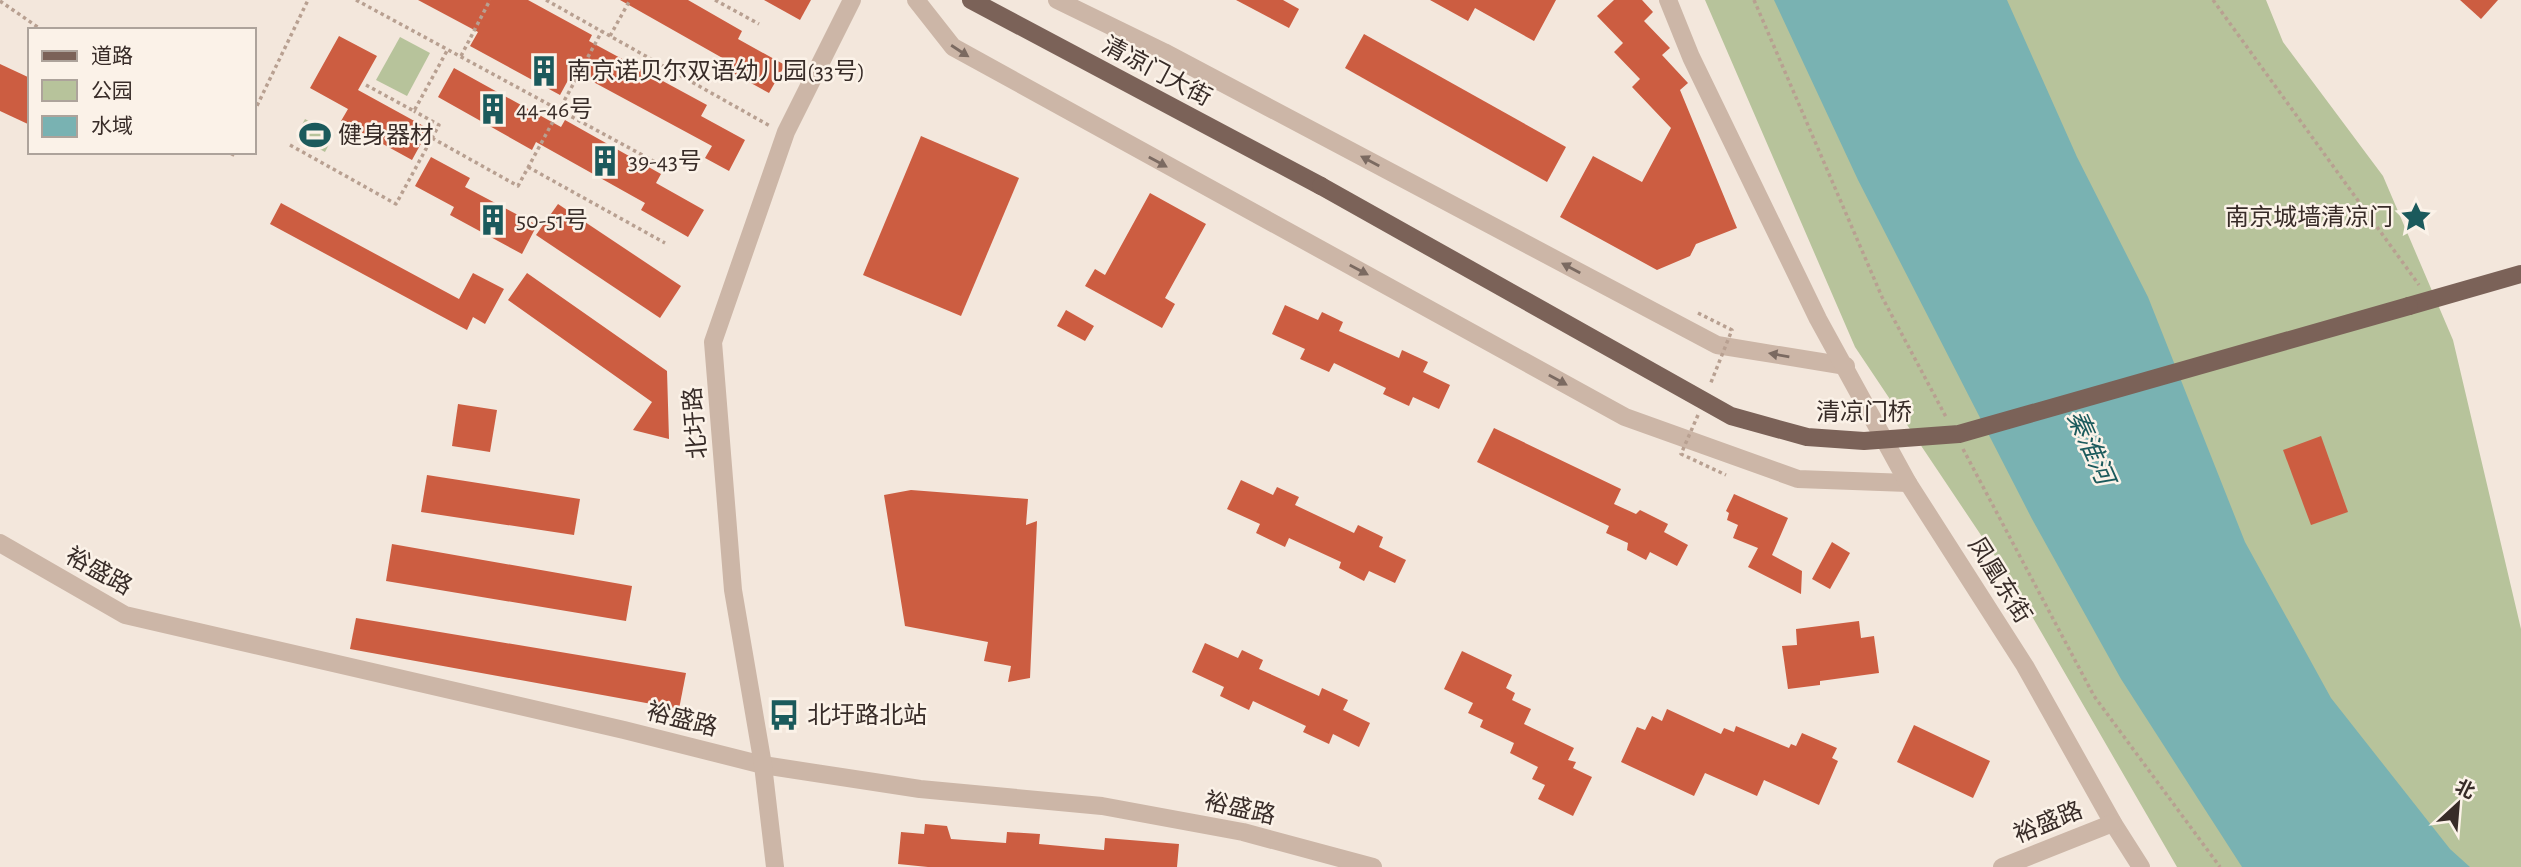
<svg xmlns="http://www.w3.org/2000/svg" width="2521" height="867" viewBox="0 0 2521 867" font-family="'Alegreya Sans','Noto Sans SC',sans-serif">
<style>
.green{fill:#b7c39b}
.water{fill:#79b2b2}
.building{fill:#cc5d41}
.lines{fill:none;stroke-linecap:round;stroke-linejoin:round}
.path{stroke:#b8a091;stroke-width:3.5;stroke-dasharray:3.5 3.5;stroke-linecap:butt}
.minor{stroke:#ccb6a7;stroke-width:18}
.major{stroke:#7b6258;stroke-width:18}
.path-bridge{stroke:#b8a091;stroke-width:3.5;stroke-dasharray:3.5 3.5;stroke-linecap:butt}
.major-bridge{stroke:#7b6258;stroke-width:18}
.oneway{fill:#7b6a61}
.labels{text-anchor:middle;stroke-width:5;stroke-linejoin:round;paint-order:stroke}
.poi-label{font-size:24px;fill:#382c28;stroke:#fbf2e8;text-anchor:start}
.street-label{font-size:24px;fill:#382c28;stroke:#fbf2e8}
.water-label{font-size:26px;font-style:italic;fill:#1b5a5c;stroke:#fbf2e8}
</style>
<rect width="100%" height="100%" fill="#f3e7dc"/>
<g class="green">
<path d="M1705 0H2266L2283 42 2383 176 2453 340 2521 629V867H2177L2011 580 1855 347Z"/>
<path d="M400 37 430 53 407 96 376 80Z"/>
<path d="M305 119 334 135 325 152 296 136Z"/>
</g>
<path class="water" d="M1774 0H2007L2077 157 2148 297 2245 542 2331 698 2450 849 2470 867H2242L2121 679 2032 519 1858 180Z"/>
<g class="building">
<path d="M418 0H528L592 35 589 41 707 105 701 116 745 140 729 171 705 158 712 146 573 71 560 95 470 46 478 32Z"/>
<path d="M620 0H688L742 31 738 39 785 65 769 93 722 67 726 60Z"/>
<path d="M764 0H811L800 20Z"/>
<path d="M1236 0H1283L1299 9 1289 28Z"/>
<path d="M1430 0H1556L1534 41 1475 8 1468 21Z"/>
<path d="M1614 0H1642L1653 12 1644 21 1670 48 1662 55 1688 83 1680 90 1737 228 1696 244 1690 256 1657 270 1560 217 1593 156 1642 182 1671 128 1632 87 1640 79 1614 52 1623 43 1597 16Z"/>
<path d="M2460 0H2498L2481 19Z"/>
<path d="M1364 34 1566 147 1547 182 1345 68Z"/>
<path d="M339 36 377 56 358 90 429 129 412 160 341 121 348 109 310 88Z"/>
<path d="M0 64 30 78V125L0 111Z"/>
<path d="M454 68 561 127 565 120 661 174 656 183 704 210 688 237 641 210 645 203 536 142 532 150 438 97Z"/>
<path d="M921 136 1019 178 961 316 863 275Z"/>
<path d="M431 157 470 178 465 187 537 225 522 254 450 215 454 207 415 186Z"/>
<path d="M1150 193 1206 224 1165 298 1175 304 1162 328 1085 286 1095 269 1105 275Z"/>
<path d="M281 203 459 299 473 273 504 289 485 324 473 317 467 330 270 224Z"/>
<path d="M558 204 681 286 660 318 536 235Z"/>
<path d="M527 273 667 371 669 439 633 430 652 402 508 300Z"/>
<path d="M1285 305 1318 320 1322 312 1343 322 1339 331 1399 358 1402 350 1428 362 1423 372 1450 385 1439 409 1413 397 1409 406 1383 394 1386 388 1334 363 1329 372 1300 359 1305 349 1272 334Z"/>
<path d="M1066 310 1094 326 1085 341 1057 326Z"/>
<path d="M458 404 497 410 490 452 452 446Z"/>
<path d="M1494 428 1621 489 1614 504 1636 514 1640 510 1668 524 1664 532 1688 545 1677 566 1650 552 1646 560 1627 550 1628 543 1606 533 1609 526 1477 462Z"/>
<path d="M2321 436 2348 512 2311 525 2283 450Z"/>
<path d="M427 475 580 499 574 535 421 512Z"/>
<path d="M1241 480 1273 495 1277 487 1299 497 1295 505 1354 533 1358 525 1383 537 1379 547 1406 560 1395 583 1369 571 1364 581 1339 568 1341 562 1289 538 1285 547 1256 533 1260 524 1227 509Z"/>
<path d="M911 490 1028 499 1026 525 1037 521 1030 678 1008 682 1011 666 984 661 988 642 905 626 884 495Z"/>
<path d="M1734 494 1788 518 1772 555 1802 571 1801 594 1748 567 1758 548 1733 538 1738 525 1727 520 1729 513 1726 511Z"/>
<path d="M1832 542 1850 553 1830 589 1812 579Z"/>
<path d="M392 544 632 586 626 621 386 581Z"/>
<path d="M356 618 686 673 679 709 350 649Z"/>
<path d="M1859 621 1861 638 1874 636 1879 673 1820 681V685L1788 689 1782 646 1797 645 1796 629Z"/>
<path d="M1205 643 1238 658 1242 650 1263 660 1259 669 1319 696 1322 688 1348 700 1343 710 1370 723 1359 747 1333 734 1329 744 1303 732 1306 726 1253 701 1249 710 1220 696 1224 687 1192 672Z"/>
<path d="M1462 651 1512 675 1506 688 1515 693 1512 700 1531 709 1524 724 1574 748 1568 760 1576 762 1573 768 1592 777 1573 816 1538 799 1545 785 1532 779 1538 767 1510 753 1514 743 1480 727 1483 720 1468 713 1473 703 1444 689Z"/>
<path d="M1667 709 1721 734 1724 728 1734 732 1736 726 1789 748 1791 744 1796 746 1802 733 1837 748 1832 758 1838 761 1819 805 1764 780 1757 796 1705 773 1694 796 1621 762 1637 727 1645 730 1652 716 1662 721Z"/>
<path d="M1914 725 1990 761 1973 798 1897 762Z"/>
<path d="M925 824 947 826 951 839 1006 843 1007 832 1040 834 1039 844 1104 850 1105 838 1179 844 1177 867H928L898 864 901 832 924 834Z"/>
</g>
<g class="lines">
<g class="path">
<path d="M356 0 670 170"/>
<path d="M546 0 770 126"/>
<path d="M715 0 759 24"/>
<path d="M1754 0 1882 297 1946 417"/>
<path d="M2213 0 2419 285"/>
<path d="M0 1 42 30"/>
<path d="M610 36 630 0"/>
<path d="M461 56 490 0"/>
<path d="M366 85 414 111 448 49"/>
<path d="M254 112 308 0"/>
<path d="M432 138 518 186 602 31"/>
<path d="M290 145 396 204 439 125 414 111"/>
<path d="M232 156 234 152"/>
<path d="M528 167 665 243"/>
<path d="M1963 449 2094 696 2220 867"/>
</g>
<g class="minor">
<path d="M916 0 953 47 1625 417 1798 479 1908 483"/>
<path d="M1057 0 1164 52 1717 345 1846 366"/>
<path d="M1668 0 1691 57 1818 319 1908 483 2025 666 2113 823 2141 867"/>
<path d="M0 543 125 615 624 730 763 765 920 789 1102 806 1243 832 1373 867"/>
<path d="M775 867 763 765 733 590 713 342 786 132 852 0"/>
<path d="M2002 867 2113 823"/>
</g>
<g class="major">
<path d="M971 0 1321 186"/>
<path d="M2409 306 2521 274"/>
</g>
<g class="path-bridge">
<path d="M1698 313 1732 330 1710 385"/>
<path d="M1698 415 1681 454 1726 475"/>
</g>
<path class="major-bridge" d="M1321 186 1731 416 1807 437 1864 441 1959 434 2409 306"/>
</g>
<defs><path id="oneway-solid" d="M-6-.8H1V-3.2L6.5 0L1 3.2V.8H-6Z" transform="scale(1.75)"/></defs>
<g class="oneway">
<use href="#oneway-solid" transform="translate(960 51) rotate(33)"/>
<use href="#oneway-solid" transform="translate(1370 161) rotate(-152)"/>
<use href="#oneway-solid" transform="translate(1158 162) rotate(29)"/>
<use href="#oneway-solid" transform="translate(1571 268) rotate(-152)"/>
<use href="#oneway-solid" transform="translate(1359 270) rotate(28)"/>
<use href="#oneway-solid" transform="translate(1779 355) rotate(-170)"/>
<use href="#oneway-solid" transform="translate(1558 380) rotate(29)"/>
</g>
<defs>
<symbol id="building-bare" viewBox="-9 -9 18 18"><path d="M-4-6H4V6H1V3H-1V6H-4ZM-2.5-4.3h1.7v1.8h-1.7ZM.8-4.3h1.7v1.8H.8ZM-2.5-1h1.7V.8h-1.7ZM.8-1h1.7V.8H.8Z" fill="#1b5a5c" stroke="#fbf2e8" stroke-width="2.5" paint-order="stroke"/></symbol>
<symbol id="stadium-bare" viewBox="-9 -9 18 18"><path d="M0-5a6.5 5 0 1 0 0 10a6.5 5 0 1 0 0-10ZM-3.5-1.8h7v3.6h-7Z" fill="#1b5a5c" stroke="#fbf2e8" stroke-width="2.5" paint-order="stroke"/></symbol>
<symbol id="sight-bare" viewBox="-9 -9 18 18"><path d="M0-6L1.8-2.2L6-1.7L2.9 1.2L3.7 5.4L0 3.3L-3.7 5.4L-2.9 1.2L-6-1.7L-1.8-2.2Z" fill="#1b5a5c" stroke="#fbf2e8" stroke-width="2.5" paint-order="stroke"/></symbol>
<symbol id="bus-bare" viewBox="-9 -9 18 18"><path d="M-5-6H5V4H4V6H2V4H-2V6H-4V4H-5ZM-3.5-4V0h7V-4ZM-3.5 1.2v1.5H-2V1.2ZM2 1.2v1.5H3.5V1.2Z" fill="#1b5a5c" stroke="#fbf2e8" stroke-width="2.5" paint-order="stroke"/></symbol>
</defs>
<g fill-rule="evenodd">
<use href="#building-bare" x="522" y="49" width="44" height="44"/>
<use href="#building-bare" x="471" y="87" width="44" height="44"/>
<use href="#stadium-bare" x="293" y="113" width="44" height="44"/>
<use href="#building-bare" x="583" y="139" width="44" height="44"/>
<use href="#sight-bare" x="2394" y="195" width="44" height="44"/>
<use href="#building-bare" x="471" y="198" width="44" height="44"/>
<use href="#bus-bare" x="762" y="693" width="44" height="44"/>
</g>
<g class="labels">
<g class="poi-label">
<text x="567" y="79">南京诺贝尔双语幼儿园(33号)</text>
<text x="516" y="117">44-46号</text>
<text x="338" y="143">健身器材</text>
<text x="628" y="169">39-43号</text>
<text x="2393" y="225" text-anchor="end">南京城墙清凉门</text>
<text x="516" y="228">50-51号</text>
<text x="807" y="723">北圩路北站</text>
</g>
<g class="street-label">
<text transform="translate(1157 71) rotate(28)" y="8">清凉门大街</text>
<text x="1864" y="420">清凉门桥</text>
<text transform="translate(695 423) rotate(-95)" y="8">北圩路</text>
<text transform="translate(99 571) rotate(29)" y="8">裕盛路</text>
<text transform="translate(2000 580) rotate(58)" y="8">凤凰东街</text>
<text transform="translate(682 719) rotate(14)" y="8">裕盛路</text>
<text transform="translate(1240 808) rotate(13)" y="8">裕盛路</text>
<text transform="translate(2048 822) rotate(-22)" y="8">裕盛路</text>
</g>
<g class="water-label">
<text transform="translate(2091 447) rotate(66)" y="9">秦淮河</text>
</g>
</g>
<rect x="28" y="28" width="228" height="126" fill="#fbf2e8" stroke="#ada39b" stroke-width="2"/>
<rect x="42" y="51" width="35" height="10" fill="#7b6258" stroke="#ada39b" stroke-width="2"/>
<text x="91" y="63" font-size="21" fill="#382c28">道路</text>
<rect x="42" y="80" width="35" height="21" fill="#b7c39b" stroke="#ada39b" stroke-width="2"/>
<text x="91" y="98" font-size="21" fill="#382c28">公园</text>
<rect x="42" y="116" width="35" height="21" fill="#79b2b2" stroke="#ada39b" stroke-width="2"/>
<text x="91" y="133" font-size="21" fill="#382c28">水域</text>
<g transform="translate(2458 804) rotate(26)" stroke="#fbf2e8" stroke-width="5" paint-order="stroke">
<path d="M0-5L12 26L0 18L-12 26Z" fill="#382c28"/>
<text y="-10" font-size="19" font-weight="bold" text-anchor="middle" fill="#382c28">北</text>
</g>
</svg>
